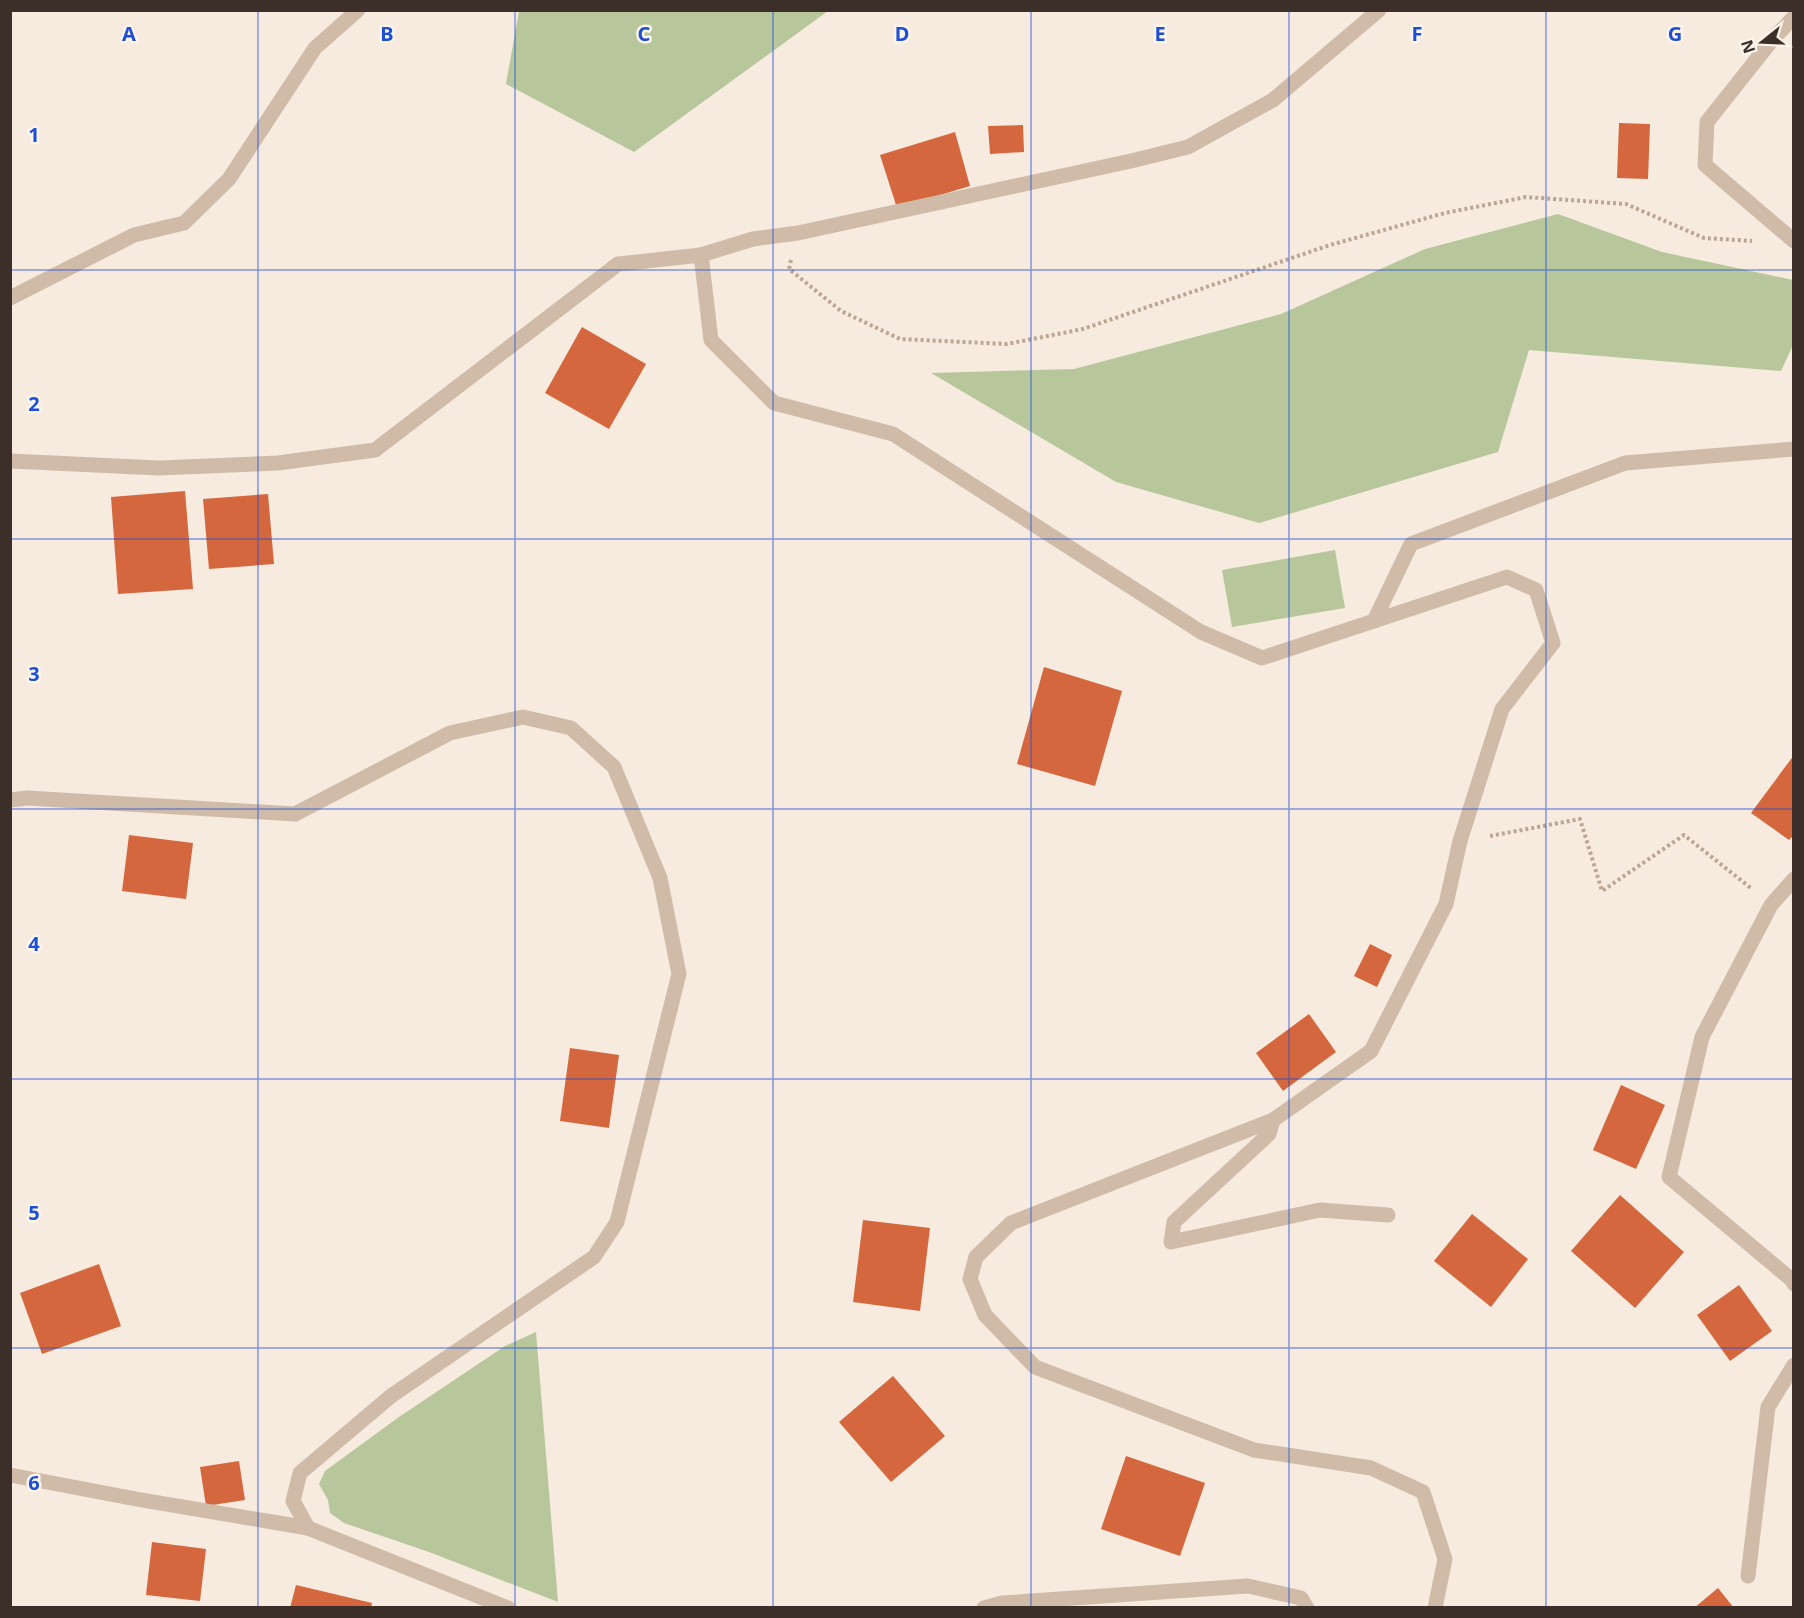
<svg xmlns="http://www.w3.org/2000/svg" width="1804" height="1618" viewBox="0 0 1804 1618" font-family="'Noto Sans',sans-serif">
<style>
.green{fill:#b7c79b}
.building{fill:#d4673d}
.lines{fill:none;stroke-linecap:round;stroke-linejoin:round}
.path{stroke:#bca592;stroke-width:4;stroke-dasharray:3 3;stroke-linecap:butt}
.minor{stroke:#d0bba8;stroke-width:15}
.grid{fill:none;stroke:#1d4ed8;stroke-width:1.5;stroke-opacity:0.55}
.grid-label{font-size:20px;text-anchor:middle;font-weight:bold;fill:#1d4ed8;stroke:#fcf5eb;stroke-width:5;stroke-linejoin:round;paint-order:stroke}
</style>
<rect width="100%" height="100%" fill="#f6ebde"/>
<g class="green">
<path d="M519 11V10L828 11 634 152 506 84Z"/>
<path d="M1558 214 1662 252 1793 280V345L1781 371 1529 350 1498 452 1259 523 1116 482 931 373 1074 369 1281 314 1425 249Z"/>
<path d="M1335 550 1345 608 1232 627 1222 570Z"/>
<path d="M536 1332 558 1602 429 1552 344 1523 330 1513 328 1500 319 1484 325 1471 399 1417 505 1346Z"/>
</g>
<g class="building">
<path d="M1619 123 1650 124 1648 179 1617 178Z"/>
<path d="M1023 125 1024 152 990 154 988 126Z"/>
<path d="M955 132 970 186 897 208 880 155Z"/>
<path d="M582 327 646 364 609 429 545 393Z"/>
<path d="M185 491 193 589 118 594 111 497Z"/>
<path d="M268 494 274 564 209 569 203 499Z"/>
<path d="M1044 667 1122 691 1095 786 1017 764Z"/>
<path d="M1794 755V835L1789 840 1751 813Z"/>
<path d="M129 835 193 843 186 899 122 891Z"/>
<path d="M1370 944 1392 955 1377 987 1354 976Z"/>
<path d="M1309 1014 1336 1052 1283 1091 1256 1053Z"/>
<path d="M570 1048 619 1055 609 1128 560 1121Z"/>
<path d="M1621 1085 1665 1105 1636 1169 1593 1150Z"/>
<path d="M1620 1195 1684 1252 1635 1308 1571 1251Z"/>
<path d="M1472 1214 1528 1259 1491 1307 1434 1261Z"/>
<path d="M863 1220 930 1228 920 1311 853 1302Z"/>
<path d="M99 1264 121 1326 42 1354 20 1293Z"/>
<path d="M1739 1285 1772 1331 1730 1361 1697 1315Z"/>
<path d="M893 1376 945 1436 891 1482 839 1422Z"/>
<path d="M1126 1456 1205 1483 1180 1556 1101 1529Z"/>
<path d="M239 1461 245 1500 206 1506 200 1467Z"/>
<path d="M152 1542 206 1549 200 1601 146 1595Z"/>
<path d="M296 1585 372 1603 371 1608H290Z"/>
<path d="M1718 1588 1734 1608H1694Z"/>
</g>
<g class="lines">
<g class="path">
<path d="M791 260 789 269 841 311 900 339 1007 344 1083 329 1330 245 1445 213 1526 197 1626 204 1704 238 1752 241"/>
<path d="M1490 836 1580 819 1602 891 1684 835 1752 889"/>
</g>
<g class="minor">
<path d="M1379 10 1273 100 1188 147 1131 161 798 233 753 239 701 255 711 340 774 403 893 434 1201 632 1262 658 1507 577 1536 590 1553 643 1502 709 1460 841 1446 904 1371 1051 1273 1120 1011 1223 976 1257 970 1279 985 1315 1035 1367 1254 1450 1371 1468 1423 1492 1445 1559 1435 1608"/>
<path d="M1794 17 1772 40 1707 122 1705 165 1794 241"/>
<path d="M10 298 134 235 184 223 229 179 315 48 358 10"/>
<path d="M10 461 159 468 278 463 375 450 618 264 701 255"/>
<path d="M1374 621 1411 544 1625 463 1794 449"/>
<path d="M10 800 27 798 295 814 450 733 523 717 571 728 614 767 660 878 679 974 617 1222 594 1257 391 1396 300 1473 293 1501 308 1528 508 1608"/>
<path d="M1794 879 1771 905 1702 1037 1669 1177 1792 1280 1794 1284"/>
<path d="M1273 1120 1269 1134 1174 1222 1171 1242 1320 1210 1388 1215"/>
<path d="M10 1475 136 1499 308 1528"/>
<path d="M1748 1576 1768 1407 1794 1365"/>
<path d="M984 1608 1002 1603 1248 1586 1301 1598 1307 1608"/>
</g>
</g>
<path class="grid" d="M258 10V1608M515 10V1608M773 10V1608M1031 10V1608M1289 10V1608M1546 10V1608M10 270H1794M10 539H1794M10 809H1794M10 1079H1794M10 1348H1794"/>
<g class="grid-label">
<text x="129" y="41">A</text>
<text x="387" y="41">B</text>
<text x="644" y="41">C</text>
<text x="902" y="41">D</text>
<text x="1160" y="41">E</text>
<text x="1417" y="41">F</text>
<text x="1675" y="41">G</text>
<text x="34" y="142">1</text>
<text x="34" y="411">2</text>
<text x="34" y="681">3</text>
<text x="34" y="951">4</text>
<text x="34" y="1220">5</text>
<text x="34" y="1490">6</text>
</g>
<rect width="1804" height="1618" fill="none" stroke="#3c2f29" stroke-width="24"/>
<g transform="translate(1762 42) rotate(252)" stroke="#fcf5eb" stroke-width="4.5" paint-order="stroke">
<path d="M0-4.5L10 22L0 15L-10 22Z" fill="#3c2f29"/>
<text y="-9" font-size="16" font-weight="bold" text-anchor="middle" fill="#3c2f29">N</text>
</g>
</svg>
